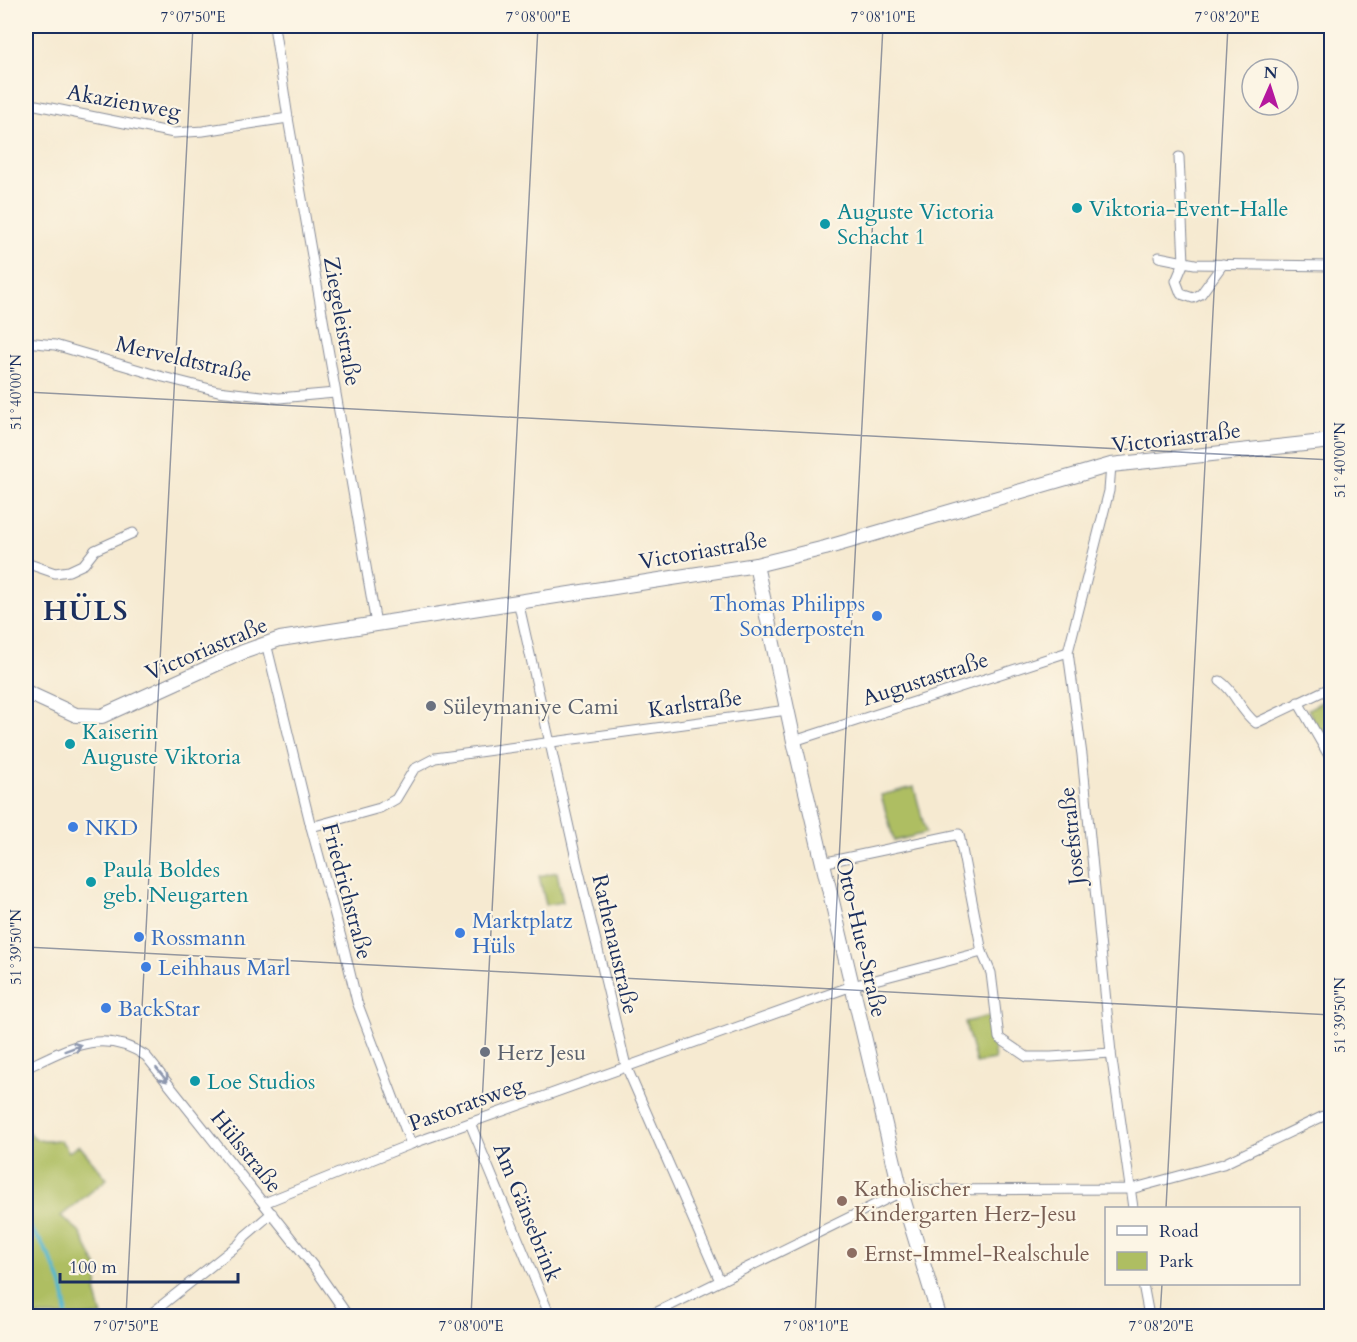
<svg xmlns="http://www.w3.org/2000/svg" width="1357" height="1342" viewBox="0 0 1357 1342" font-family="Cardo,serif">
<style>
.green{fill:#aebe62;stroke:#647660;stroke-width:1.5}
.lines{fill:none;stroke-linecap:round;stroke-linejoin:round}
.stream{stroke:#51b7cf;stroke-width:4}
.street-casing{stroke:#888c98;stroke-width:11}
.secondary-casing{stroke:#888c98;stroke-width:16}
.street{stroke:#fff;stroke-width:9}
.secondary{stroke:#fff;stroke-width:14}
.oneway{stroke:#8d97ae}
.ticks{fill:none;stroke:#1b2f5e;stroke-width:1.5;stroke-opacity:0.45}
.culture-dot{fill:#0f9aa8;stroke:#fcf5e5;stroke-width:2}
.shop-dot{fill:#3f7fe0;stroke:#fcf5e5;stroke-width:2}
.worship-dot{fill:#6b7280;stroke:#fcf5e5;stroke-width:2}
.education-dot{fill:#8d6e63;stroke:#fcf5e5;stroke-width:2}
.labels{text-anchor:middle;stroke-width:4.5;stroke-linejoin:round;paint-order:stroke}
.street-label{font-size:22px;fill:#1b2f5e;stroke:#fcf5e5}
.culture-label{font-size:22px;fill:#0d838f;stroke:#fcf5e5;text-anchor:start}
.shop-label{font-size:22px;fill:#366cbe;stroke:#fcf5e5;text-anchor:start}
.worship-label{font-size:22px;fill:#5b616d;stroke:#fcf5e5;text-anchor:start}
.education-label{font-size:22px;fill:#785e54;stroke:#fcf5e5;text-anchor:start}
.district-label{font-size:28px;font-weight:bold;letter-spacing:1.5px;fill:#1b2f5e;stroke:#fcf5e5}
.neatline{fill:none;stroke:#1b2f5e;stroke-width:2}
.ticks-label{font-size:15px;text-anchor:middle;fill:#1b2f5e}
</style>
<rect width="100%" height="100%" fill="#fcf5e5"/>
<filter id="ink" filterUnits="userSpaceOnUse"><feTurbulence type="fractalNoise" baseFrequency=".0167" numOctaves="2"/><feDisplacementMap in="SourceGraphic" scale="12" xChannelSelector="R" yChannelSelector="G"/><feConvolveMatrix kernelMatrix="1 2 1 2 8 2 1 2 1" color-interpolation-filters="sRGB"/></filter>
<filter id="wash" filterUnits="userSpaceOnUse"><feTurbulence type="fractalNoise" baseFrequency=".008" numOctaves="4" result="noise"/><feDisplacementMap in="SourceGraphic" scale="24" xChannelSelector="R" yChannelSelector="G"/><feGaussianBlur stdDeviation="1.35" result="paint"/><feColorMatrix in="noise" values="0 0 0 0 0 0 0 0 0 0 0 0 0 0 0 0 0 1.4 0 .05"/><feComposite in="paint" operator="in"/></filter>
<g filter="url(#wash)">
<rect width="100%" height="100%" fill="#f6ead1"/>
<g class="green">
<path d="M1331 697V753L1308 709Z"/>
<path d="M914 787 926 833 894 841 881 795Z"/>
<path d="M557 872 563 902 546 905 539 876Z"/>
<path d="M990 1016 995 1060 976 1063 965 1022Z"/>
<path d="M27 1131C31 1134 35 1139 39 1140 56 1145 57 1131 69 1152L79 1145 107 1179 61 1216 79 1231 99 1271 96 1295 102 1316H29L26 1310V1132Z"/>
</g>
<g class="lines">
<path class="stream" d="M26 1221C30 1230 37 1236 42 1244 56 1266 67 1291 66 1316"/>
</g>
</g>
<g filter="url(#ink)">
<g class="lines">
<defs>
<g id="street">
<path d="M274 26 288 118 376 624"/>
<path d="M26 103 174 133 203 131 288 118"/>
<path d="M1159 257 1184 262 1179 157"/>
<path d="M1223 264 1201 294 1193 298 1181 294 1176 281 1184 262 1195 264 1332 266"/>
<path d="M26 342 55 345 163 377 218 391 279 398 335 393"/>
<path d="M1111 465 1109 491 1068 652 1082 755 1111 1053 1133 1208"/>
<path d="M26 563 55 573 69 571 84 564 95 550 133 533"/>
<path d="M518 601 577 863 626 1066 720 1281"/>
<path d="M266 643 311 827 345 952 357 1002 411 1144"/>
<path d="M1220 681C1236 692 1239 710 1256 723L1332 687"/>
<path d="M1298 702 1332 761"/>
<path d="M794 741 1068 652"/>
<path d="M311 827 380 808 396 799 414 769 435 758 787 710"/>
<path d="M982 952 991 973 999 1038 1027 1057H1051L1111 1053"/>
<path d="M26 1068C68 1048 102 1027 146 1056L314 1267 348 1316"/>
<path d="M470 1123 550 1316"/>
<path d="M264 1203 411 1144 852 986 982 952 959 834 822 863"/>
<path d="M1143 1284 1149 1316"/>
<path d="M152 1313 239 1244 245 1236 272 1213"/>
<path d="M649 1316 901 1192 915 1190 1131 1189 1223 1164 1332 1112"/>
</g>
<g id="secondary">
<path d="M756 565 794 741 901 1192 939 1316"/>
<path d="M26 692 76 715 102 716 243 652 280 639 756 565 825 548 1111 465 1332 441"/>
</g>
</defs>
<use href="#street" class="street-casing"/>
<use href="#secondary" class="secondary-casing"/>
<use href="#street" class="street"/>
<use href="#secondary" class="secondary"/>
</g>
<defs><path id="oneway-shaft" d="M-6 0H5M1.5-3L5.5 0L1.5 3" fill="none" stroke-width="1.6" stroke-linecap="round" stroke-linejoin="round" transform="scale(1.5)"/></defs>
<g class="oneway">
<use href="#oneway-shaft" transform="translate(73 1048) rotate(-20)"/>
<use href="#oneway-shaft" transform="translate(162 1075) rotate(51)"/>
</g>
</g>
<path class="ticks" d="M26 392 1332 460M26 947 1332 1015M1166 1208 1228 26M126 1316 193 26M471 1316 538 26M815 1316 883 26M1160 1316 1162 1284"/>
<g class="culture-dot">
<circle cx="1077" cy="208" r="6"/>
<circle cx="825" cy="224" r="6"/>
<circle cx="70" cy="744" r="6"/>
<circle cx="91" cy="882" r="6"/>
<circle cx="195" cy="1081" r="6"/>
</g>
<g class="shop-dot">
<circle cx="877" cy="616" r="6"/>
<circle cx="73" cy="827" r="6"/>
<circle cx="460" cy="933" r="6"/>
<circle cx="139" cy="937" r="6"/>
<circle cx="146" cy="967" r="6"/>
<circle cx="106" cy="1008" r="6"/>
</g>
<g class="worship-dot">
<circle cx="431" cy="706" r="6"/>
<circle cx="485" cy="1052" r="6"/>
</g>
<g class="education-dot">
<circle cx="842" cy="1201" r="6"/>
<circle cx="852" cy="1253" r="6"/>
</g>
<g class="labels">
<g class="street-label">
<text transform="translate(124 101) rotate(10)" y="8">Akazienweg</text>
<text transform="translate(343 321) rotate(80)" y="8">Ziegeleistraße</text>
<text transform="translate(184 358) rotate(13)" y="8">Merveldtstraße</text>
<text transform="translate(1176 437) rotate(-7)" y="8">Victoriastraße</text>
<text transform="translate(703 550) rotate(-10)" y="8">Victoriastraße</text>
<text transform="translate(206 648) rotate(-23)" y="8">Victoriastraße</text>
<text transform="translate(925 678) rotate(-18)" y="8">Augustastraße</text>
<text transform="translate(695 703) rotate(-8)" y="8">Karlstraße</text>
<text transform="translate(1071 836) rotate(-96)" y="8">Josefstraße</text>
<text transform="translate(348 891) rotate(75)" y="8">Friedrichstraße</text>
<text transform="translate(862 937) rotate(77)" y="8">Otto-Hue-Straße</text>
<text transform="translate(616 944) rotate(77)" y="8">Rathenaustraße</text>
<text transform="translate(466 1103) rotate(-20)" y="8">Pastoratsweg</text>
<text transform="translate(247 1151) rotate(51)" y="8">Hülsstraße</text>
<text transform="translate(528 1212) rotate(68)" y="8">Am Gänsebrink</text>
</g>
<g class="culture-label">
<text x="1089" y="216">Viktoria-Event-Halle</text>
<text x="837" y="219">Auguste Victoria<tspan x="837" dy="25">Schacht 1</tspan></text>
<text x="82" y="739">Kaiserin<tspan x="82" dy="25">Auguste Viktoria</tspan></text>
<text x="103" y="877">Paula Boldes<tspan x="103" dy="25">geb. Neugarten</tspan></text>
<text x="207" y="1089">Loe Studios</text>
</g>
<g class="shop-label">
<text x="865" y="611" text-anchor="end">Thomas Philipps<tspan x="865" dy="25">Sonderposten</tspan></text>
<text x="85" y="835">NKD</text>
<text x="472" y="928">Marktplatz<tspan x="472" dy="25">Hüls</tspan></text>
<text x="151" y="945">Rossmann</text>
<text x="158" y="975">Leihhaus Marl</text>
<text x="118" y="1016">BackStar</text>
</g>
<g class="worship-label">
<text x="443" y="714">Süleymaniye Cami</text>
<text x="497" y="1060">Herz Jesu</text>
</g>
<g class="education-label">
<text x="854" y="1196">Katholischer<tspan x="854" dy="25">Kindergarten Herz-Jesu</tspan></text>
<text x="864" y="1261">Ernst-Immel-Realschule</text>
</g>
<g class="district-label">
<text x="86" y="620">HÜLS</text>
</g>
</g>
<rect width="1357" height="1342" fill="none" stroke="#fcf5e5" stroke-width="66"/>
<rect x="1105" y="1207" width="195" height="78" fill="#fcf5e5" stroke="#a2a6af" stroke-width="1.5"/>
<rect x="1117" y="1226" width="30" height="9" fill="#ffffff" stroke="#a2a6af" stroke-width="1.5"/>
<text x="1159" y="1237" font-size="18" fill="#1b2f5e">Road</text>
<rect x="1117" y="1252" width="30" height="18" fill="#aebe62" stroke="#a2a6af" stroke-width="1.5"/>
<text x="1159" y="1267" font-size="18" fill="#1b2f5e">Park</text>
<g transform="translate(1270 87) rotate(3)"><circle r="28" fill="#fcf5e5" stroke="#a2a6af" stroke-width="1.5"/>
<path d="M0-4.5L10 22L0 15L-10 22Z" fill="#b5179e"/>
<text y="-9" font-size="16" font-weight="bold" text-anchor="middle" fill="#1b2f5e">N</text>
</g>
<path d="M60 1273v9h178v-9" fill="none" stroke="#1b2f5e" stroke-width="3"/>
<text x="69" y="1273" font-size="18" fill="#1b2f5e" stroke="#fcf5e5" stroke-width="4.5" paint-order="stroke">100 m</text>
<rect x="33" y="33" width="1291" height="1276" class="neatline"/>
<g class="ticks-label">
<text x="193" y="22">7°07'50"E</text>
<text x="538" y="22">7°08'00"E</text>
<text x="883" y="22">7°08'10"E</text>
<text x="1227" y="22">7°08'20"E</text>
<text transform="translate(16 392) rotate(-90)" y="5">51°40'00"N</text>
<text transform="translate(1340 460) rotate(-90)" y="5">51°40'00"N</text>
<text transform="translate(16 947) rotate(-90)" y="5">51°39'50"N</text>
<text transform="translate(1340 1015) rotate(-90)" y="5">51°39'50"N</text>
<text x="126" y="1331">7°07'50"E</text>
<text x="471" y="1331">7°08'00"E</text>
<text x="816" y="1331">7°08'10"E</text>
<text x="1161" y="1331">7°08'20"E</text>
</g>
</svg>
